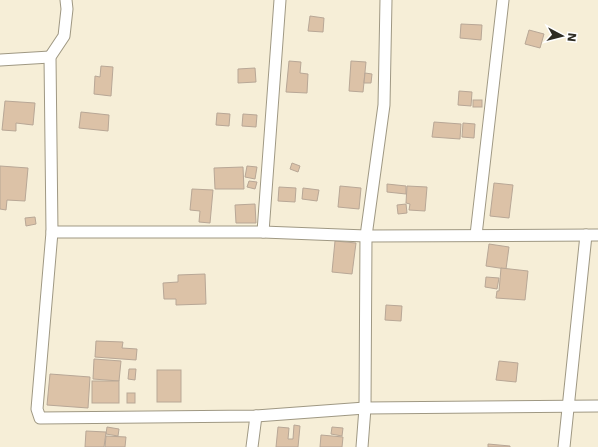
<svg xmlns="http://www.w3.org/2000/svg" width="598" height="447" viewBox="0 0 598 447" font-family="'DejaVu Sans',sans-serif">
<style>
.building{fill:#dcc2a7;stroke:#b8a796}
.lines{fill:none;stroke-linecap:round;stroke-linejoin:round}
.street-casing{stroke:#9f9883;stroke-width:13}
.street{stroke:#fff;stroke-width:11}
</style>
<rect width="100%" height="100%" fill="#f6eed7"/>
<g class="building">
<path d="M310 16 324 18 323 32 308 31Z"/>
<path d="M461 24 482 25 481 40 460 38Z"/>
<path d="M529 30 544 34 540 48 525 44Z"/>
<path d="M289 61 301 62 300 73 308 74 307 93 286 92Z"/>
<path d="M351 61 366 62 363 92 349 91Z"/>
<path d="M101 66 113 67 111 96 94 94 95 76 100 77Z"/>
<path d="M255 68 256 82 238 83V69Z"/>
<path d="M365 73 372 74 371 83H364Z"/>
<path d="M459 91 472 92 471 106 458 105Z"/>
<rect x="473" y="100" width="9" height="7"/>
<path d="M5 101 35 103 33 125 16 123V131L2 130Z"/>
<path d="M81 112 109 115 108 131 79 128Z"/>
<path d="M217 113 230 114 229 126 216 125Z"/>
<path d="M243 114 257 115 256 127 242 126Z"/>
<path d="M434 122 461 124 460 139 432 137Z"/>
<path d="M463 123 475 124 474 138 462 137Z"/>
<path d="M292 163 300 166 298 172 290 169Z"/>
<path d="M0 166 28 168 25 201 7 200 6 210 0 209Z"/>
<path d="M247 166 257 167 255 179 245 177Z"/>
<path d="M243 167 244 189H215L214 168Z"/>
<path d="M249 181 257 182 255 189 247 187Z"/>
<path d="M494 183 513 185 509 218 490 216Z"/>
<path d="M387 184 406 186V194L387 192Z"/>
<path d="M340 186 361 188 359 209 338 207Z"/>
<path d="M407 186 427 187 425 211 409 210 410 204 406 203Z"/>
<path d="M279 187 296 188 295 202 278 201Z"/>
<path d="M303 188 319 190 317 201 302 199Z"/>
<path d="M192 189 213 190 210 223 199 222 200 211 190 210Z"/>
<path d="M255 204 256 223H236L235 205Z"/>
<path d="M406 204 407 213 398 214 397 205Z"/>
<path d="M35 217 36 224 26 226 25 218Z"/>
<path d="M335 241 356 243 352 274 332 272Z"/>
<path d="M489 244 509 247 506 269 486 266Z"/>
<path d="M501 268 528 271 525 300 496 298 497 291H499Z"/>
<path d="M205 274 206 304 176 305V299H164L163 283 178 282V275Z"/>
<path d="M486 277 499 278 497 289 485 287Z"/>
<path d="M386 305 402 306 401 321 385 320Z"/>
<path d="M96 341 123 342 122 348 137 349 136 360 95 357Z"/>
<path d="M94 359 121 361 119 381 93 379Z"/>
<path d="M499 361 518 363 516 382 496 380Z"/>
<path d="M129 369H136L135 380 128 379Z"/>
<rect x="157" y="370" width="24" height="32"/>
<path d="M50 374 90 377 88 408 47 405Z"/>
<rect x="92" y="381" width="27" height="22"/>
<rect x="127" y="393" width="8" height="10"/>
<path d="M294 425 300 426 298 447H276L278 427 289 428 288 439H293Z"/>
<path d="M107 427 119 429 118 436 106 434Z"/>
<path d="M332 427 343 428 342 436 331 434Z"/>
<path d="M86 431 106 432 104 447H85Z"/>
<path d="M321 435 343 437 342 447H320Z"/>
<path d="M106 436 126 437 125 447H105Z"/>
<path d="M488 444 510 446V447H488Z"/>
</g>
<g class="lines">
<defs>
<g id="street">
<path d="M66 0 67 9 64 36 50 57 52 232 37 409 40 418 256 416 365 408 598 406"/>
<path d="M0 60 50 57"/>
<path d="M52 232H263L366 236 598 235"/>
<path d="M263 232 280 0"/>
<path d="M476 235 503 0"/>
<path d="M252 447 256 416"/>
<path d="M362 447 365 408 366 236 384 105 386 0"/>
<path d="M564 447 586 235"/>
</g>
</defs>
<use href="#street" class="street-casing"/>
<use href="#street" class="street"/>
</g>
<g transform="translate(562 36) rotate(97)" stroke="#ffffff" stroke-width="3" paint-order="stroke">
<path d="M0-3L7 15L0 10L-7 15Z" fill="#2e2c23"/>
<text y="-6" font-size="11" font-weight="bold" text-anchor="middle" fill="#2e2c23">N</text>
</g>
</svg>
